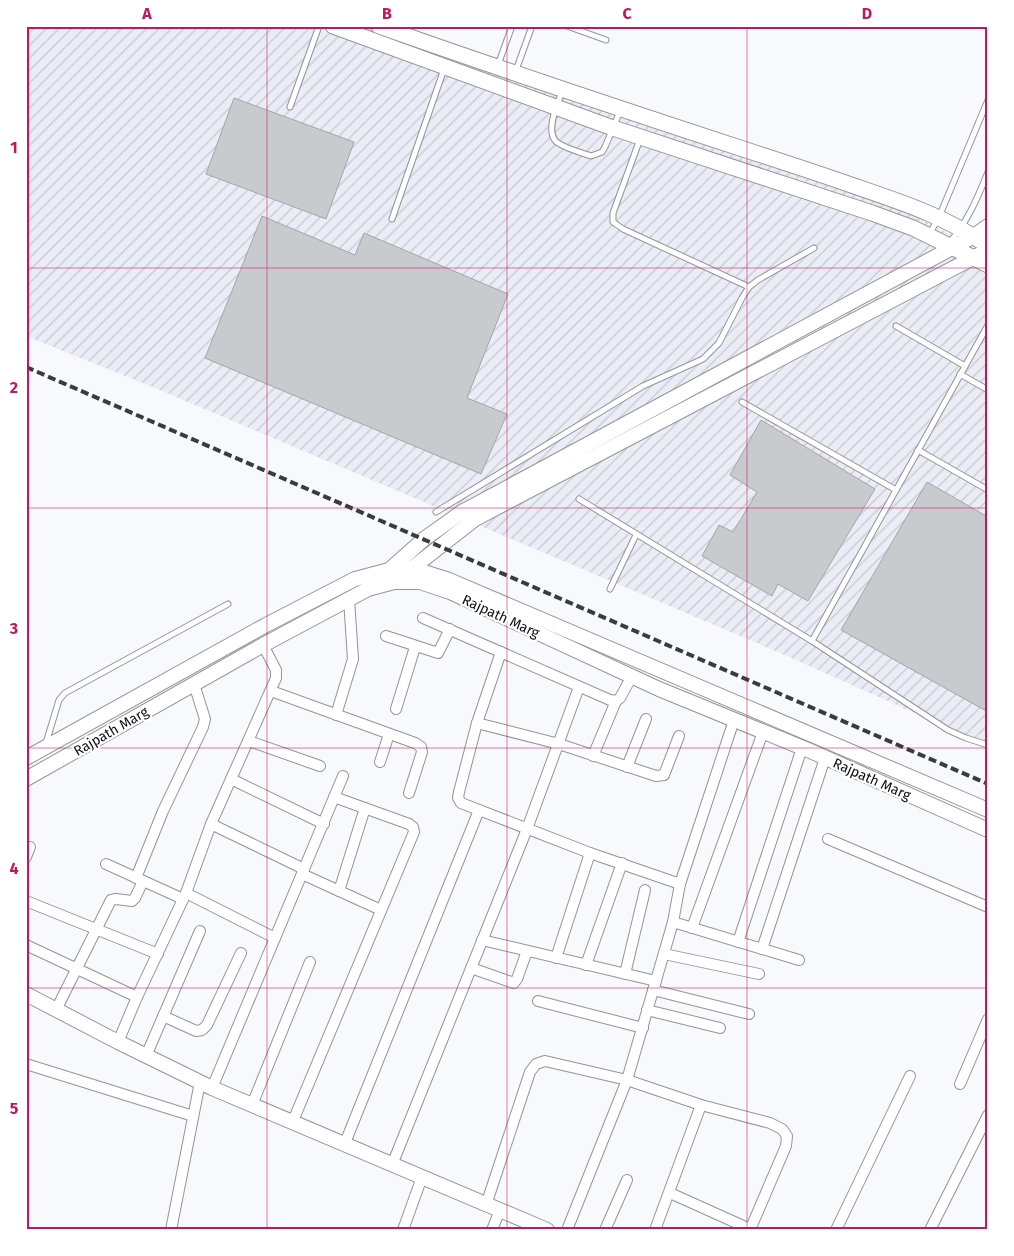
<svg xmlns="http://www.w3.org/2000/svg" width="1014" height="1256" viewBox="0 0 1014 1256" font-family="'Fira Sans',sans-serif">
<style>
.industrial{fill:url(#industrial-furrows)}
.building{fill:#c9cace;stroke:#a4a5a9}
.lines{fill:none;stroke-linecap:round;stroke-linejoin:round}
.lane-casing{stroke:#949498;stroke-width:7}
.street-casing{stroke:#949498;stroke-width:12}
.secondary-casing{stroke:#949498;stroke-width:16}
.primary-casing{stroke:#949498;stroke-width:17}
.lane{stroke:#fff;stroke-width:5}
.street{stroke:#fff;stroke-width:10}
.secondary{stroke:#fff;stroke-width:14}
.primary{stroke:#fff;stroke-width:15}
.rail{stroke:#3a3b3c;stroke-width:4;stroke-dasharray:8 4;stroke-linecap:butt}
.grid{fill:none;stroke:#c2185b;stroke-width:1;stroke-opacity:0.55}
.labels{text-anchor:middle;stroke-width:4.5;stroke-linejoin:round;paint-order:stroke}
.street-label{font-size:14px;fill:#0e0f10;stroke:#fff}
.neatline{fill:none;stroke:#c2185b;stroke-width:2}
.grid-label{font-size:16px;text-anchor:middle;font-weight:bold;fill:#c2185b}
</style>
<defs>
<pattern id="industrial-furrows" width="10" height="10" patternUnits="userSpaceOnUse" patternTransform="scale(1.25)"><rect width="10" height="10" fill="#eaecf6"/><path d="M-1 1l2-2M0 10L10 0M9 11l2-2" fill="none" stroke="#c8c9d2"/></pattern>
</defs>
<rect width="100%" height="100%" fill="#f8f9fd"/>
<path class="industrial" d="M26 26H363L911 214 988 254V746L778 652 155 388 26 336Z"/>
<g class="building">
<path d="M234 98 354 142 326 219 206 174Z"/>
<path d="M262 216 355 255 364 233 508 294 467 398 507 414 481 474 205 358Z"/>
<path d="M761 420 875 489 808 601 778 584 772 596 702 556 719 525 733 532 757 492 730 475Z"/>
<path d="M927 482 988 517V712L841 630Z"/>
</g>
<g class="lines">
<defs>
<g id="lane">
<path d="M567 26 606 40"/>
<path d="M498 65 512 26"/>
<path d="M515 73 532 26"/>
<path d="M562 92C557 104 544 134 558 143 567 149 580 152 591 156L602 152 605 147 621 109"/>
<path d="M290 107 319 26"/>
<path d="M640 139 613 213V222L623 229 749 287"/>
<path d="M392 219 444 69"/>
<path d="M930 233 939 217 988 100"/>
<path d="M949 243C967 223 978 197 988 172"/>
<path d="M896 326 965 366"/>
<path d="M960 374 988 390"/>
<path d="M742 402 896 490"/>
<path d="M918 450 988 490"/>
<path d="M579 499 812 641 948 730 966 738 988 745"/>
<path d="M436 512 643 386 703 359 719 343 742 298 749 287 758 280 814 248"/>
<path d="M610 589 636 535"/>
<path d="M812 641 988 325"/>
<path d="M46 743 59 700 65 693 228 604"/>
</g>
<g id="street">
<path d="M423 618 610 700 616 701 620 698 632 676"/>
<path d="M386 636 438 653 450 629"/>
<path d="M501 652 477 723 459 792 458 798 461 803 590 853 680 884"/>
<path d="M271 691 415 743 421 747 422 752 409 793"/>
<path d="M396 709 415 647"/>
<path d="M336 715 353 659 349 599"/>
<path d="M477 723 559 744 656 776 664 775 679 736"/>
<path d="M249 741 320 766"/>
<path d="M593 756 616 701"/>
<path d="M380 762 389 734"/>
<path d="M627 767 646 719"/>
<path d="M231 779 324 824"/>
<path d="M211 824 304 869"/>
<path d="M828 839 988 907"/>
<path d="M26 857 30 847"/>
<path d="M106 864 183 899"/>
<path d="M302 874 381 910"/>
<path d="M136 878 163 811 203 727 205 719 194 684"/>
<path d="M339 891 365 808"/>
<path d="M186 893 275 938"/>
<path d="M26 901 158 954"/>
<path d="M673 922 799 960"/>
<path d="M692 928 763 732"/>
<path d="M482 940 656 981"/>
<path d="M738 942 802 748"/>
<path d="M26 945 137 997"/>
<path d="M762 949 825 758"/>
<path d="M664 954 759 974"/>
<path d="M556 958 590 853"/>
<path d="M586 965 622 863"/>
<path d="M471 968 514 983 517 979 527 951"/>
<path d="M625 974 645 890"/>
<path d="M653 990 749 1014"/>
<path d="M538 1001 643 1028"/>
<path d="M56 1010 111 900 116 899 132 901 135 898 143 881"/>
<path d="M647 1010 720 1028"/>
<path d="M163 1016 196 1031 202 1030 207 1025 241 953"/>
<path d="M118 1042 137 997 186 893 211 824 276 678V670L263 645"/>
<path d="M146 1056 200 931"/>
<path d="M26 1064 193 1116"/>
<path d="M960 1084 988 1019"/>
<path d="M212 1088 343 776"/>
<path d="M252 1105 310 962"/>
<path d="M293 1121 414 832 413 827 409 824 334 797"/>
<path d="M345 1143 479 810"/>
<path d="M392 1165 527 829 579 687"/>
<path d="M670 1193 750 1229"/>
<path d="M486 1205 530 1072 536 1064 545 1061 627 1080 701 1105 770 1123 782 1129 787 1136 786 1146 750 1230"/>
<path d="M171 1230 200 1082"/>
<path d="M403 1230 422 1177"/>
<path d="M492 1230 500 1210"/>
<path d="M567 1230 627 1080 673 922 680 884 734 720"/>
<path d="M605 1230 627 1180"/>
<path d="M655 1230 701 1105"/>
<path d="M836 1230 910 1076"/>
<path d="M930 1230 988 1115"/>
</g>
<g id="secondary">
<path d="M387 572 424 539 462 512 974 236 988 226"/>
<path d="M406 573 475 519 988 250"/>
<path d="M26 758 266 625 355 579 389 570 411 568 449 580 988 810"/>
<path d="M26 779 263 645 368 589 394 582H420L450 592 659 689 808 750 988 830"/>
<path d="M26 994 118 1042 212 1088 547 1230"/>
</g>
<g id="primary">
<path d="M333 26 613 128 872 213 913 228 988 265"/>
<path d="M379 26C500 69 621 109 743 149 780 161 817 173 854 186 901 202 947 217 988 246"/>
</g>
</defs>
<use href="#lane" class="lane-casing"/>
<use href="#street" class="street-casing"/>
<use href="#secondary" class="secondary-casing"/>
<use href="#primary" class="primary-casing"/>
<use href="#lane" class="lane"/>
<use href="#street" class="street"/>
<use href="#secondary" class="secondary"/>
<use href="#primary" class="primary"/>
<path class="rail" d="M26 367 988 784"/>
</g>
<path class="grid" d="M267 26V1230M507 26V1230M747 26V1230M26 268H988M26 508H988M26 748H988M26 988H988"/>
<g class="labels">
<g class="street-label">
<text transform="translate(501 616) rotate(25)" y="5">Rajpath Marg</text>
<text transform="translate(111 731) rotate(-30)" y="5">Rajpath Marg</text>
<text transform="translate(872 779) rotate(24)" y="5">Rajpath Marg</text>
</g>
</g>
<rect width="1014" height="1256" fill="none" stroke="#ffffff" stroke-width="55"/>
<rect x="28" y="28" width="958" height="1200" class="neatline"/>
<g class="grid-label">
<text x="147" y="19">A</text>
<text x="387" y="19">B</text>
<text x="627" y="19">C</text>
<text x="867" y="19">D</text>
<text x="14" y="153">1</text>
<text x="14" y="393">2</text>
<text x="14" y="634">3</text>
<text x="14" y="874">4</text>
<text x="14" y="1114">5</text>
</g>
</svg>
